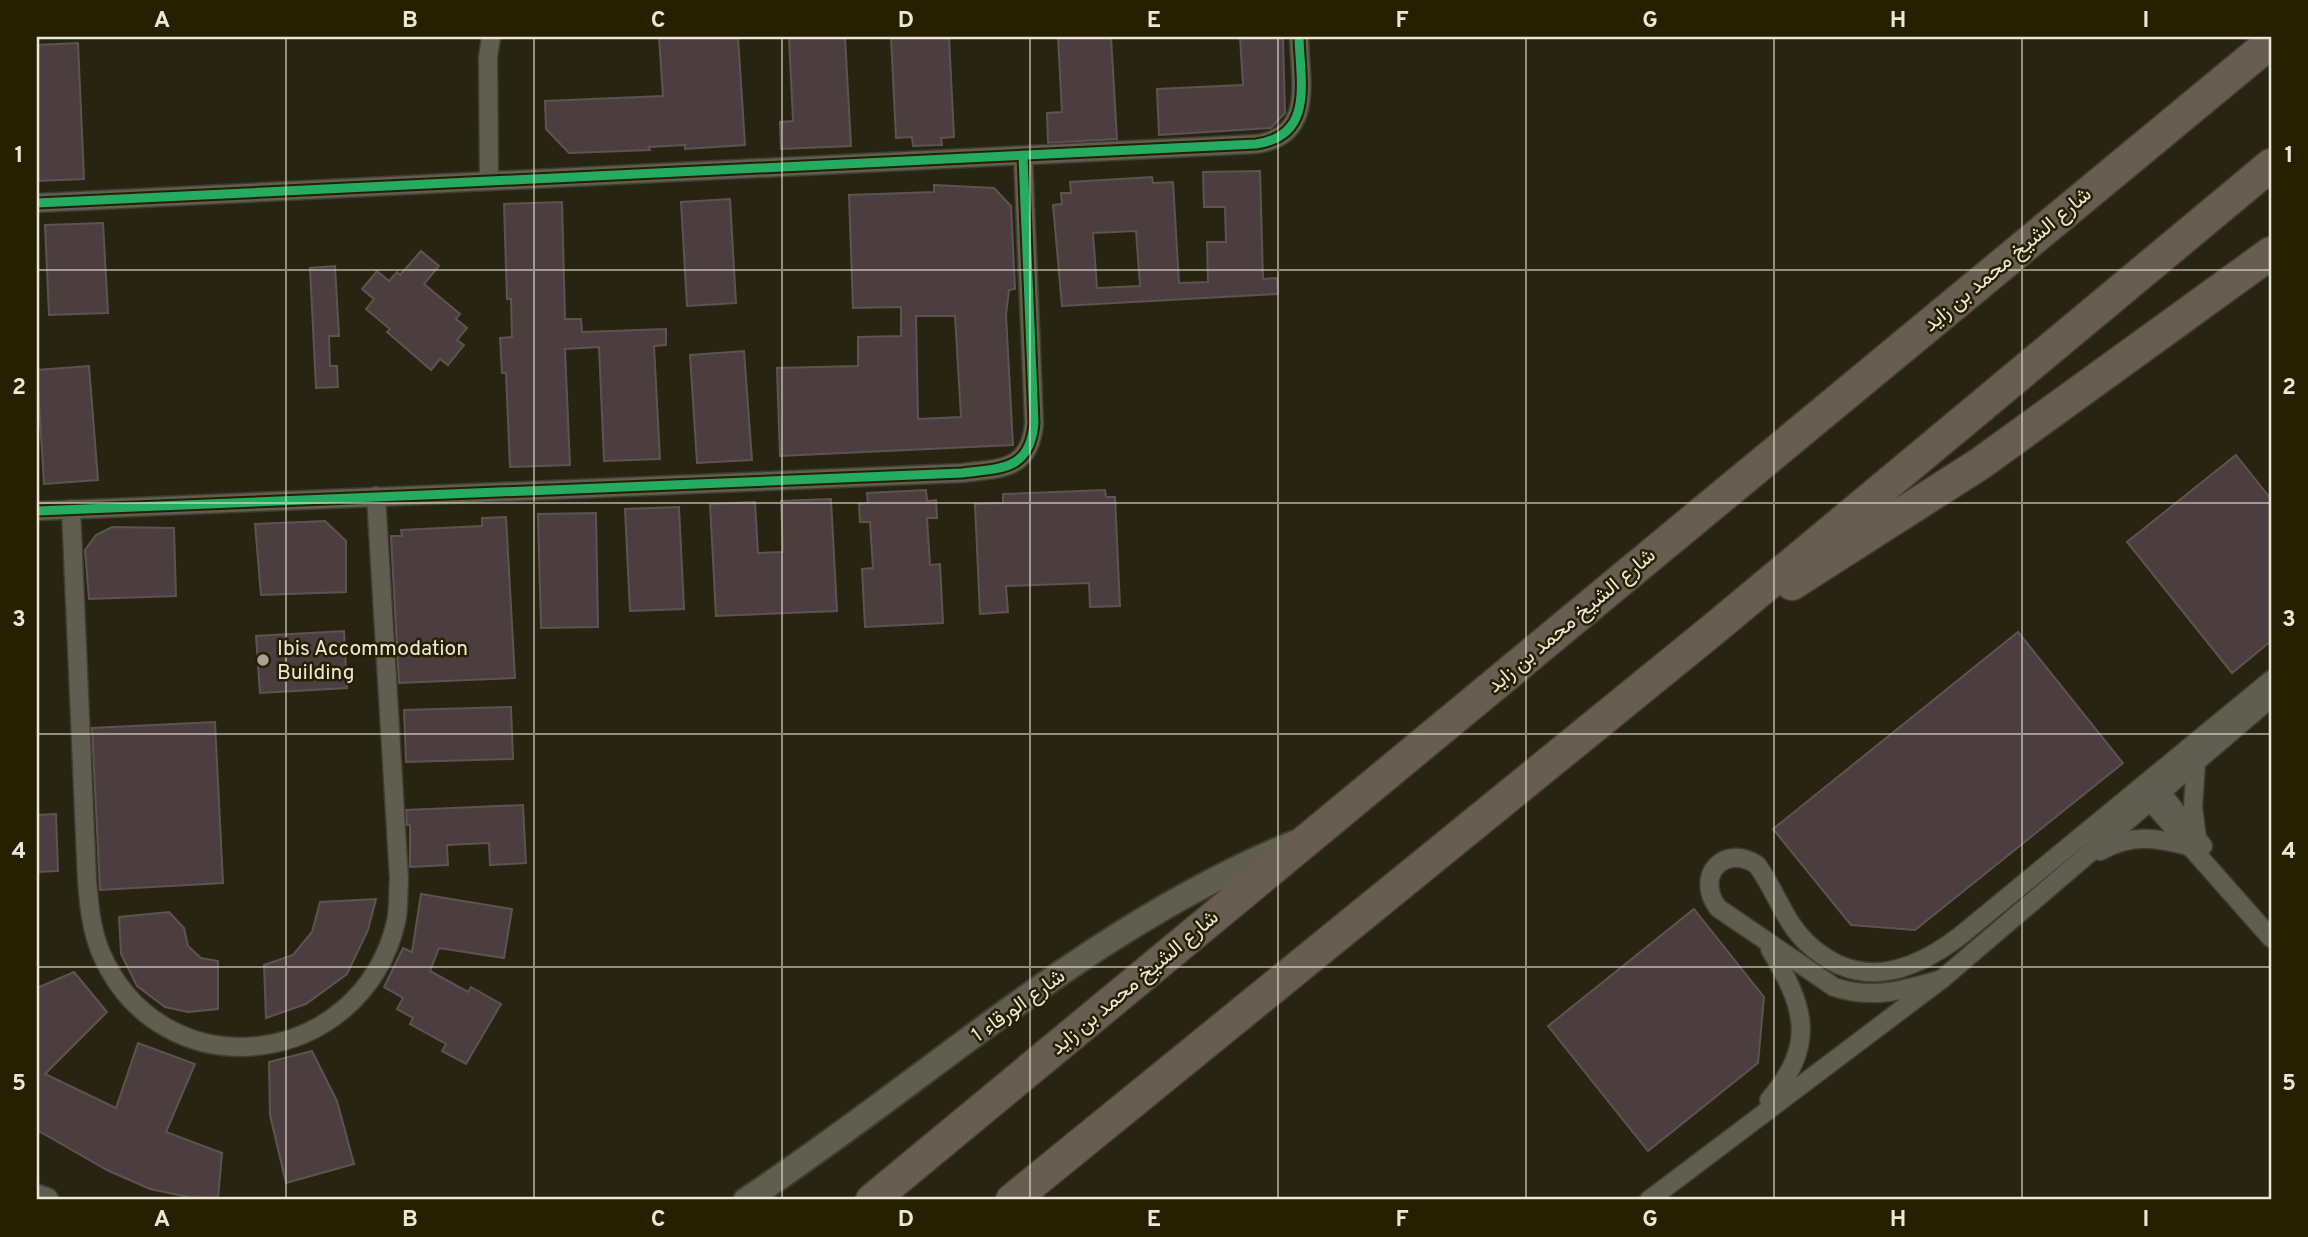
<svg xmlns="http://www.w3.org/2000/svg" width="2308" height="1237" viewBox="0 0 2308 1237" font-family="Overpass,Vazirmatn,sans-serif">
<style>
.building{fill:#4c3e40;stroke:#5b5450;stroke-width:2;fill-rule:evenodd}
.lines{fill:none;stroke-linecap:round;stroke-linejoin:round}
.street-casing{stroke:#403d30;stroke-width:21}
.secondary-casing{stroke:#403d30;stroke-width:28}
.highway-casing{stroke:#403d30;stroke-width:35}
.street{stroke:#605e51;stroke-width:18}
.secondary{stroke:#605e51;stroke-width:24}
.highway{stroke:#675e51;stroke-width:32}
.cycleway-casing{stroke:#262001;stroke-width:13}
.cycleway{stroke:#26ab63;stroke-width:9}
.grid{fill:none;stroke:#ebe8d5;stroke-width:2;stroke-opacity:0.55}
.poi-dot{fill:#a6a391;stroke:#262001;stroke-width:2.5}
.labels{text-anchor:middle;stroke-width:5;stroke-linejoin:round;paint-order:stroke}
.street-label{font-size:21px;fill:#ebe8d5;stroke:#262001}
.poi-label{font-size:21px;fill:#ebe8d5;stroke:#262001;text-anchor:start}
.neatline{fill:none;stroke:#ebe8d5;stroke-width:2.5}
.grid-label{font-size:23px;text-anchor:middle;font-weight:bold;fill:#ebe8d5}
</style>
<rect width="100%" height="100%" fill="#272412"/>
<g class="building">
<path d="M659 37H738L745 145 685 149V145L649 147 650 150 569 153 546 129 545 101 663 96Z"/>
<path d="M789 37H845L851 146 781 149 780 122 793 121Z"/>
<path d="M891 37H949L954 137 941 138 942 145 913 146 912 137 896 138Z"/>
<path d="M1058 37H1111L1117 139 1048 143 1047 113 1062 112Z"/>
<path d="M1240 37H1283L1285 113 1271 128 1159 135 1157 89 1243 85Z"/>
<path d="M78 43 84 179 37 181V45Z"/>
<path d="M1260 171 1263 279 1277 278 1278 294 1062 306 1053 205 1062 204 1061 193H1071L1070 182 1152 177 1153 183 1173 182 1179 283 1208 282 1207 242H1226L1225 207H1204L1203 172ZM1136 231 1140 286 1097 288 1093 233Z"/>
<path d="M934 185 994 188 1011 206 1015 289 1009 290 1006 315 1013 445 780 456 777 368 858 366V337L901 336V307L853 308 849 195 934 192ZM916 316H955L961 417 918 419Z"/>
<path d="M730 199 736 303 687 306 681 202Z"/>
<path d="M562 202 565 319H581L582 332 666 329V345L654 346 660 459 604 461 599 347 565 349 570 465 510 467 506 373H502L500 338 512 337 511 299H507L504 204Z"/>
<path d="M103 223 108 313 49 315 45 225Z"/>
<path d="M421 251 439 266 424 284 460 314 456 319 467 328 457 340 464 345 448 365 440 359 431 370 387 332 390 329 366 309 374 299 362 289 377 271 389 281 397 272 400 275Z"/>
<path d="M335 266 339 336H329L330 366H337L338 387 316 388 310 268Z"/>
<path d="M744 351 752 460 697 463 690 355Z"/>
<path d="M89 366 98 480 44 484 37 370Z"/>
<path d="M2236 455 2271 499V641L2232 673 2127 542Z"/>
<path d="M926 490 927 501 936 500 937 518H927L930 565 940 564 943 623 865 627 862 569 873 568 870 522H860L859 504 868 503 867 493Z"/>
<path d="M1105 490 1106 497H1115L1120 606 1090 607 1089 583 1006 586 1008 612 980 614 975 504 1003 503V494Z"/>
<path d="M831 499 837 611 716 616 710 504 755 502 758 553 783 552 781 501Z"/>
<path d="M679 507 684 609 630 611 625 509Z"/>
<path d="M596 513 598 627 541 628 538 514Z"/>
<path d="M506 517 515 678 399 683 391 536H402L401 530 482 526V518Z"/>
<path d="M325 521 346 541V592L261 595 255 524Z"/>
<path d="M112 527 174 528 176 596 89 599 85 550 96 535Z"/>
<path d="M344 631 347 688 260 693 256 636Z"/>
<path d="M2018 632 2123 763 1915 930 1851 925 1773 829Z"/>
<path d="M511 707 513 759 406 762 404 710Z"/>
<path d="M215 722 223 883 100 890 92 728Z"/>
<path d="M523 805 526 863 490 865 489 843 447 845 448 865 410 867V825H407L406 810Z"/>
<path d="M56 814 58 871 37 872V815Z"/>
<path d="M421 894 512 909 504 958 439 948 430 971 468 992 471 987 501 1004 466 1064 442 1051 446 1044 410 1024 413 1018 397 1009 403 998 384 987 403 948 412 952Z"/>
<path d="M376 899 368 930 347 974 306 1004 266 1018 264 965 293 955 312 932 320 902Z"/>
<path d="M1694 909 1764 997 1758 1063 1648 1151 1548 1026Z"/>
<path d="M169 912 184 928 188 946 201 958 218 961V1009L188 1012 165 1007 137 986 121 954 119 917Z"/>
<path d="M74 972 107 1012 45 1074 116 1108 138 1043 195 1064 166 1132 222 1153 218 1198 188 1197 150 1189 107 1170 37 1130V988Z"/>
<path d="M312 1051 337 1101 354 1164 286 1183 270 1115 269 1062Z"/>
</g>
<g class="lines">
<defs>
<g id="street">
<path d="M489 181 488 57 491 37"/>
<path d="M37 203 1256 144C1315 136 1300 81 1299 37"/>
<path d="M71 509 87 880C89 905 91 929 101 953 162 1094 361 1070 396 922 399 908 398 893 399 879L376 496"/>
<path d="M37 511 962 473C1001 468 1030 471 1034 423L1023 156"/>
<path d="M2196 762 2193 807 2197 838"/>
<path d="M2154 783 2203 846"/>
<path d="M2142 792 2271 938"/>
<path d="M2100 851C2131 834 2155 837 2188 846"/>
<path d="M1942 979C1904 990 1873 1000 1834 987L1718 908C1694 876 1724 843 1757 865 1775 889 1784 921 1806 942 1857 991 1910 974 1960 936L2271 680"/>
<path d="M1769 1100C1817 1044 1805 1007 1770 949"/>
<path d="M1649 1200 1942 979 2271 698"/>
</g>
<g id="secondary">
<path d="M37 1197 46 1200"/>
<path d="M746 1200C928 1080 1090 926 1294 843"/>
</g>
<g id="highway">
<path d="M1792 584 1981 463 2271 253"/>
<path d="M872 1200 2271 42"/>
<path d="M1012 1200 1715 628 2271 165"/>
</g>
</defs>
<use href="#street" class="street-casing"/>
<use href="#secondary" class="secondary-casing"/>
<use href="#highway" class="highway-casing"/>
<use href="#street" class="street"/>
<use href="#secondary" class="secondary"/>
<use href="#highway" class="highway"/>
<defs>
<g id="cycleway">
<path d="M37 203 1256 144C1315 136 1300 81 1299 37"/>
<path d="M37 511 962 473C1001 468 1030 471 1034 423L1023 156"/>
</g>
</defs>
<use href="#cycleway" class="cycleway-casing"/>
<use href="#cycleway" class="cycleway"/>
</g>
<path class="grid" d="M286 37V1200M534 37V1200M782 37V1200M1030 37V1200M1278 37V1200M1526 37V1200M1774 37V1200M2022 37V1200M37 270H2271M37 503H2271M37 734H2271M37 967H2271"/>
<circle class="poi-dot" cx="263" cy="660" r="7"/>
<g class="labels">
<g class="street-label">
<text transform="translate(2007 259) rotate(-40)" y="7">شارع الشيخ محمد بن زايد</text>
<text transform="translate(1571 620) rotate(-40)" y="7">شارع الشيخ محمد بن زايد</text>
<text transform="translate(1134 982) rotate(-40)" y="7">شارع الشيخ محمد بن زايد</text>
<text transform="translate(1018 1005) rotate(-36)" y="7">شارع الورقاء 1</text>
</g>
<g class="poi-label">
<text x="277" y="655">Ibis Accommodation<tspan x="277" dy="24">Building</tspan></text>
</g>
</g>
<rect width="2308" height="1237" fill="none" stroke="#262001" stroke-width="77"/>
<rect x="38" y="38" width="2232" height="1160" class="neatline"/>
<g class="grid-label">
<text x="162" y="27">A</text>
<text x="410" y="27">B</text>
<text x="658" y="27">C</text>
<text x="906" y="27">D</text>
<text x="1154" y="27">E</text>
<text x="1402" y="27">F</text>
<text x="1650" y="27">G</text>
<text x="1898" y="27">H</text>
<text x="2146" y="27">I</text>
<text x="19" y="162">1</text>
<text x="2289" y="162">1</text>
<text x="19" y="394">2</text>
<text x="2289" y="394">2</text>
<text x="19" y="626">3</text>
<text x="2289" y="626">3</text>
<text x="19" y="858">4</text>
<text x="2289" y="858">4</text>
<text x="19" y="1090">5</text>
<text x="2289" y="1090">5</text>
<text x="162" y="1226">A</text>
<text x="410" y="1226">B</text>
<text x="658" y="1226">C</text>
<text x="906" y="1226">D</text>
<text x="1154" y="1226">E</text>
<text x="1402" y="1226">F</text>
<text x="1650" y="1226">G</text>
<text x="1898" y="1226">H</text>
<text x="2146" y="1226">I</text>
</g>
</svg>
